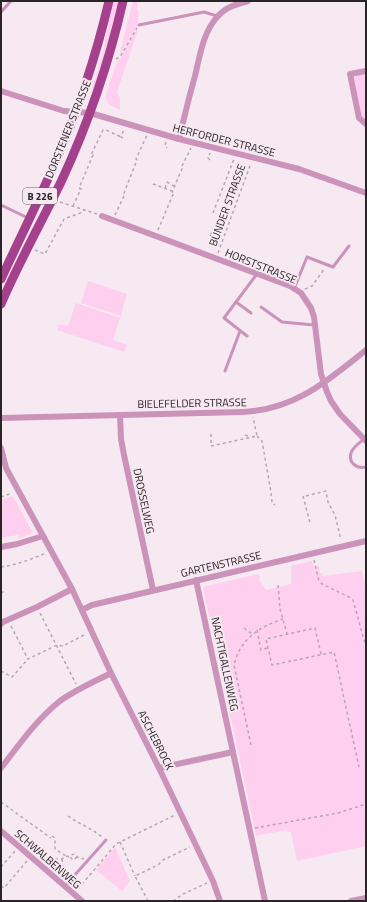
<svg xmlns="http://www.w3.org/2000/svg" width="367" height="902" viewBox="0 0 367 902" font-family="'Titillium Web',sans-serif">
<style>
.green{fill:#ffcfef}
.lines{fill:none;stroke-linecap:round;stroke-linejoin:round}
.path{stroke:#b3a8af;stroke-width:1.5;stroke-dasharray:3 3;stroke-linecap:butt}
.service{stroke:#cb93ba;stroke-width:3}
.minor{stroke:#cb93ba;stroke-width:6}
.primary{stroke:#a5418c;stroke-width:9}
.labels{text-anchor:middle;stroke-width:4;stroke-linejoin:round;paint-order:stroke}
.shield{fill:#f7e9f2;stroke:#675f64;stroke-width:1}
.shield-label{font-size:10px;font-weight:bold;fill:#292427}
.street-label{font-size:11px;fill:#292427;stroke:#f7e9f2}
</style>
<rect width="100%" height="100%" fill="#f7e9f2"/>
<g class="green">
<path d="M113 1H118L109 40 94 88H92L102 56Z"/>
<path d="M133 1H138L137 8 139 12 137 27 119 56Z"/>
<path d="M136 30H138L117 92 118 95 120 98V110L109 105 105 97 117 61 120 59Z"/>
<path d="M357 74H363L366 77V121L362 118 353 79Z"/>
<path d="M88 281 127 294 121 316 81 303Z"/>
<path d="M76 303 120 318 113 340 127 345 124 352 57 330 59 324 68 326Z"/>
<path d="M12 496 14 498 33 533 19 538 18 535 1 538V500Z"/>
<path d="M312 561 314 567 319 565 320 573H322L323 576 362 571 365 584V579H366V846L297 861 291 832H287V830L256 836 203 588V587L258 574 260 577 259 579 266 590 291 584V566Z"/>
<path d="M115 847 130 881 122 891 96 870Z"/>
</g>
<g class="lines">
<g class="path">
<path d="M116 59 120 57 137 28"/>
<path d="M123 138 121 137 124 129"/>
<path d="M166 142 165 146 167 148"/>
<path d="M210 160 208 158 210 153"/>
<path d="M153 184 172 191"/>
<path d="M165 188 167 182 174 186"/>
<path d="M60 202 97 214"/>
<path d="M73 206 81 189 79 188 93 155H91L103 130H106L121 137"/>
<path d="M213 213 234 159"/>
<path d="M115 215 125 194 124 193 137 160 136 159 147 135"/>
<path d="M158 230 174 192H172L182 169 181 168 191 148"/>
<path d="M35 250 45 254 64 219 83 212 84 210"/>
<path d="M218 253 251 163"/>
<path d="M305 289 312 286 325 268"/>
<path d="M211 434V446L257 436 253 417"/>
<path d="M245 435 248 436 249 438"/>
<path d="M257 436 262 441 271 492 272 503 275 505"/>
<path d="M303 496 310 523H312"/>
<path d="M306 496 326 491 328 502 335 515 341 540"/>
<path d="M1 497 12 493"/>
<path d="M314 560 319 581 322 584 349 597 353 600 366 647"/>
<path d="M1 567C16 565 32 559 46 553"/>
<path d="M278 585 280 609 287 634"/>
<path d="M1 593 3 592 2 589"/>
<path d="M40 613 76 684"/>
<path d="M11 626 28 659 57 645 63 646 86 634"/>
<path d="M244 628 252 634"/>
<path d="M257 630 261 650 267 648"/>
<path d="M321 654 315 628 266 639 272 665 334 652 359 767"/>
<path d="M1 671 12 677 28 659"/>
<path d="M251 745 234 665C240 639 259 627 283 619"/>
<path d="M1 802 51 838"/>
<path d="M68 816C79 824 91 828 102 837"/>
<path d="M255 828 338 813 366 804"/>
<path d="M52 836 55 838V849L66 856"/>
<path d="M120 842 135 876"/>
<path d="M77 857 73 860 70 857 71 855 75 854 77 857 84 859"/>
<path d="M43 859H62L66 856 70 857"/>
<path d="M62 859 65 877"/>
<path d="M1 867 15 851"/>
<path d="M1 886 4 888 27 861"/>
<path d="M78 889 116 844 175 815"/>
<path d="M148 901 135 876 158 865 163 860 190 847"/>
<path d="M173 901 183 894 207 883"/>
</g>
<g class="service">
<path d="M1 12 11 1"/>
<path d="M139 25 204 12 217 16"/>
<path d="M1 205 28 218"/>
<path d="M294 289 307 257 333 267 349 246"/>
<path d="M236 302 251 313"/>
<path d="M261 307 282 322 314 325"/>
<path d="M247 336 224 318 257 274"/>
<path d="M225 371 240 331"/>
<path d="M364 439C359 443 353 447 351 453 348 463 357 469 366 467"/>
<path d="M65 886 106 840"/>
</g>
<g class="minor">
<path d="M366 71 350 74 359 118 366 124"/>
<path d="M1 91 64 111 90 113 179 139 299 169 366 193"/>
<path d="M179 139C184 118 189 97 195 76 200 55 203 32 218 16 226 7 237 4 248 1"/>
<path d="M102 216 290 286 301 293 311 308 314 317 321 374 327 392 331 401 340 414 366 441"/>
<path d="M120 415 121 439 124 455 153 590"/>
<path d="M1 418 242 412C295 410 327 381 366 350"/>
<path d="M1 448 6 468 72 589 111 673 159 768 213 881 220 901"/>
<path d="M1 547 17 544 43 536"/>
<path d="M196 580 265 901"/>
<path d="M82 610 92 605 366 541"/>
<path d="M1 624 3 622 37 607 72 589"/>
<path d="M1 768C19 745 36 720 60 701 75 690 94 682 111 673"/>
<path d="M159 768 233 752"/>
<path d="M1 831 82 901"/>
<path d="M351 901 366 898"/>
</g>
<g class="primary">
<path d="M1 279C19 240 38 202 55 163 78 111 96 56 109 1"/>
<path d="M1 304C19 262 41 223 61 182 88 124 109 63 123 1"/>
</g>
</g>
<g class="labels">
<rect class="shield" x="23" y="188" width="34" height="16" rx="3"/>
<g class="shield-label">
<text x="40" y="200">B 226</text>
</g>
<g class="street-label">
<text transform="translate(68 129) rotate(-68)" y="4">DORSTENER STRASSE</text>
<text transform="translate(224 140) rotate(14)" y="4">HERFORDER STRASSE</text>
<text transform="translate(227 205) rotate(-70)" y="4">BÜNDER STRASSE</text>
<text transform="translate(261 266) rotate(22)" y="4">HORSTSTRASSE</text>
<text transform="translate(192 403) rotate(-1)" y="4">BIELEFELDER STRASSE</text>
<text transform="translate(144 501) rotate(78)" y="4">DROSSELWEG</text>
<text transform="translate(221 564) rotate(-13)" y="4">GARTENSTRASSE</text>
<text transform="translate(225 664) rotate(78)" y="4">NACHTIGALLENWEG</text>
<text transform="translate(156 740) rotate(63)" y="4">ASCHEBROCK</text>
<text transform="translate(48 859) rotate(41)" y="4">SCHWALBENWEG</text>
</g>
</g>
<rect width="367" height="902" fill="none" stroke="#292427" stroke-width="4"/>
</svg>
